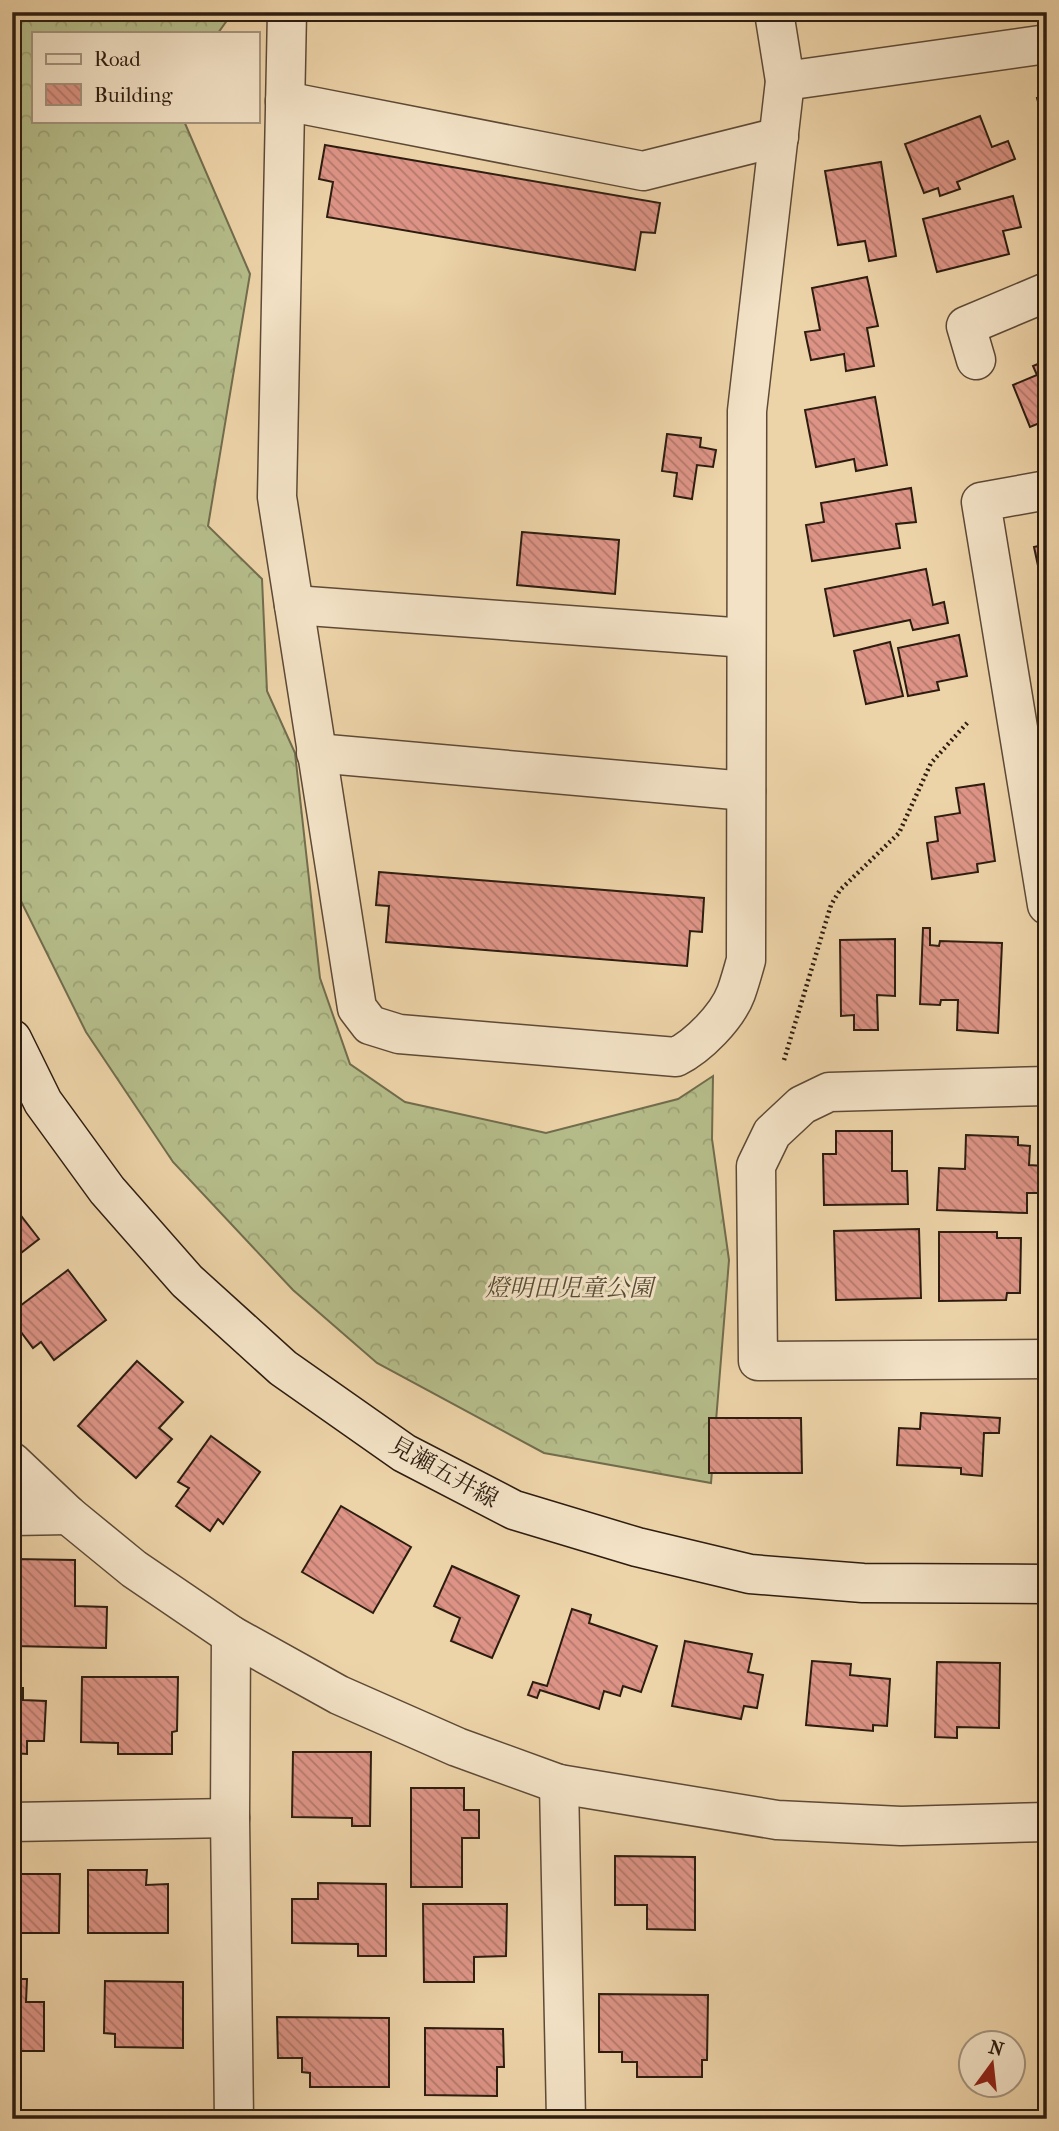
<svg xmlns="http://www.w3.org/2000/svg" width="1059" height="2131" viewBox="0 0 1059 2131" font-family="'IM FELL French Canon','Noto Serif JP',serif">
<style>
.forest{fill:url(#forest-crowns);stroke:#716d4d;stroke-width:2}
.building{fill:url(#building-back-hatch);stroke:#2d1d10;stroke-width:2}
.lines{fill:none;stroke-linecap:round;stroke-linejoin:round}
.street-casing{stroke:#5d4a36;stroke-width:41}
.secondary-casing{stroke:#2d1d10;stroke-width:41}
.path{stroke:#2d1d10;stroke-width:4.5;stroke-dasharray:2 3.5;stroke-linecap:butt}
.street{stroke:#f3e2c6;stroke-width:38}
.secondary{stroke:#f3e2c6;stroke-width:38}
.labels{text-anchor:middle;stroke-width:6;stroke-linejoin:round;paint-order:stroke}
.park-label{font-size:24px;font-style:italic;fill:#564d35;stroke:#f3e2c6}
.street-label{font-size:24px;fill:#2d1d10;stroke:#f3e2c6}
</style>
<defs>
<pattern id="forest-crowns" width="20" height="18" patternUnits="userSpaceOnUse" patternTransform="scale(1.75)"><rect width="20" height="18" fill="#b5bd8a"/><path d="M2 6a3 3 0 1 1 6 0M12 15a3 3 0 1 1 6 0" fill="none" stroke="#9ca276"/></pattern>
<pattern id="building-back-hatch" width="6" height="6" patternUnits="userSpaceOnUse" patternTransform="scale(1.75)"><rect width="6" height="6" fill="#dd9486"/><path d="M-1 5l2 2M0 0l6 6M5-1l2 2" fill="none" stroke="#b4786c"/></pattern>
</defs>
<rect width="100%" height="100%" fill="#edd3a8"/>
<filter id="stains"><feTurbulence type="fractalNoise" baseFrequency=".00286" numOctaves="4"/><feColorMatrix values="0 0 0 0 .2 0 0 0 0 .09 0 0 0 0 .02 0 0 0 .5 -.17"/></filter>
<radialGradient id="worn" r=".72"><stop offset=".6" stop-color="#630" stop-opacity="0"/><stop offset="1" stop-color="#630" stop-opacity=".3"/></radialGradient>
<path class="forest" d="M12 12H233L218 33H33V121H184L250 274 208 526 262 579 267 691 295 753 320 978 350 1064 405 1102 546 1133 678 1099 713 1076 712 1139 729 1260 711 1483 544 1453 377 1363 293 1290 173 1162 86 1032 12 883Z"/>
<g class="building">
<path d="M1047 96V133L1037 98Z"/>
<path d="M980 116 992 147 1008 141 1015 159 957 182 960 189 940 196 938 188 924 193 905 144Z"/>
<path d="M325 145 660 203 655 233 641 232 635 270 327 217 333 182 319 179Z"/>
<path d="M881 162 896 256 869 261 865 241 838 245 825 171Z"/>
<path d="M1013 196 1021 227 1003 231 1009 254 937 272 923 219Z"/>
<path d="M867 277 878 326 867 328 874 366 846 371 844 354 811 360 805 332 820 330 812 288Z"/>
<path d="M1047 360V420L1030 427 1013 385 1037 375 1033 366Z"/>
<path d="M875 397 887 465 856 471 854 459 816 467 805 410Z"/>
<path d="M667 434 701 438 700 447 716 450 713 467 697 465 692 499 674 496 677 473 662 471Z"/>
<path d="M911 488 916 522 896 524 900 548 812 561 806 525 824 522 821 503Z"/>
<path d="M1047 528V589H1043L1034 547 1043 545 1040 530Z"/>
<path d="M522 532 619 540 615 594 517 585Z"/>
<path d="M926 569 933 605 944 602 948 623 913 630 910 620 834 636 825 589Z"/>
<path d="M959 635 967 676 937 682 939 690 908 696 898 648Z"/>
<path d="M890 642 903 696 866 704 854 651Z"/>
<path d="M984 784 995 861 977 864 978 872 932 879 927 843 938 841 935 817 960 813 956 788Z"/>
<path d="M379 872 704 898 702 932 690 931 687 966 386 942 389 906 376 905Z"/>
<path d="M923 928H930V945L939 946 940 941 1002 943 998 1033 957 1030 958 1000H941L940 1005 920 1004Z"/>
<path d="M895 939V996L877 995 878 1030H854V1015L841 1016 840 940Z"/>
<path d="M836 1131H892V1171H907L908 1204 824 1205 823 1154H836Z"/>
<path d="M966 1135 1018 1137V1145L1030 1146 1029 1165 1044 1166 1043 1193H1027V1213L937 1210 939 1168 965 1169Z"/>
<path d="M12 1204 39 1239 12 1260Z"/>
<path d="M919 1229 921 1298 836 1300 834 1231Z"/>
<path d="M939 1232H997V1238H1021L1020 1293H1007L1006 1300 939 1301Z"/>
<path d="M68 1270 106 1320 54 1360 41 1342 33 1348 12 1320V1312Z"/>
<path d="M137 1361 183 1402 159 1428 172 1439 136 1478 78 1426Z"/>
<path d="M921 1413 1000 1418 999 1433H984L982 1476 961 1474V1468L897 1465 899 1428 920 1429Z"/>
<path d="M709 1418H801L802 1473H709Z"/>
<path d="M211 1436 260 1472 223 1524 218 1519 210 1531 176 1506 189 1488 178 1482Z"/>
<path d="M341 1506 411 1547 373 1613 302 1572Z"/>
<path d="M15 1559 75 1560V1606L107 1607 106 1648 14 1646Z"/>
<path d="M452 1566 519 1596 492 1658 451 1641 460 1618 434 1606Z"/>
<path d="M572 1609 591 1615 589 1623 657 1646 641 1692 623 1686 620 1696 604 1691 599 1709 540 1690 537 1698 528 1695 533 1682 547 1686Z"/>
<path d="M685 1641 752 1654 748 1672 763 1675 757 1708 744 1706 741 1719 672 1706Z"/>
<path d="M812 1661 851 1664 850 1675 890 1679 887 1726 873 1725V1731L806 1725Z"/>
<path d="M937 1662 1000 1663 999 1728 957 1727V1738L935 1737Z"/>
<path d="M82 1677H178L177 1731 172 1732V1754H118V1743L81 1742Z"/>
<path d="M12 1688H23V1700L46 1701 44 1741H27V1754L12 1753Z"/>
<path d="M293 1752H371L370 1826H352V1818L292 1817Z"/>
<path d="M411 1788H464V1810H479V1838H462V1887H411Z"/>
<path d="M615 1856 695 1857V1930L647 1929V1905H615Z"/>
<path d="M88 1870H147L146 1885 168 1884V1933H88Z"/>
<path d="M12 1874H60L59 1933H12Z"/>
<path d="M318 1883 386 1884V1956H358V1944L292 1943V1899H318Z"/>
<path d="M423 1904H507L506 1956 474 1957V1982H424Z"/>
<path d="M12 1979H27L26 2002H44V2051H12Z"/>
<path d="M105 1981 183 1982V2048L115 2047V2034L104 2033Z"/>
<path d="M599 1994 708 1995 707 2060H702V2077H637V2062H622V2052H599Z"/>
<path d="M277 2017 389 2018V2087H310V2073L302 2072V2058H278Z"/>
<path d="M425 2028 503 2029 504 2067H497V2096L425 2095Z"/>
</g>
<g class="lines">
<defs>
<g id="street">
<path d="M287 12 277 497 357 1008 370 1025 399 1034 676 1057C698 1046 727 1017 736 993 740 982 743 971 746 960L747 411 785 81 774 12"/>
<path d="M785 81 1047 44"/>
<path d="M285 101 643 171 779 137"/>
<path d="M976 360 966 326 1047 292"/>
<path d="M1047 490 981 502 1047 905"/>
<path d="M294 605 746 638"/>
<path d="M316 753 746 791"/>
<path d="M1047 1086 829 1092 802 1105 772 1133 756 1166 758 1361 1047 1359"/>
<path d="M12 1462 68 1515 134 1569 231 1635 339 1695 457 1747 559 1784 777 1820 901 1826 1047 1822"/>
<path d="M12 1516 68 1515"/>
<path d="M231 1635 230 1818 234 2119"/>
<path d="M559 1784 566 2119"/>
<path d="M12 1822 230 1818"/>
</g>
<path id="secondary" d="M12 1039 43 1102 107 1190 187 1281 283 1368 404 1453 514 1510 637 1547 750 1574 863 1583 1047 1584"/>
</defs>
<use href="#street" class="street-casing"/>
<use href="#secondary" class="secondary-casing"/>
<path class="path" d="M784 1060 831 905 840 890 899 833 931 763 968 722"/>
<use href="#street" class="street"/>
<use href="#secondary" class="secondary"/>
</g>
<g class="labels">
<g class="park-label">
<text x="569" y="1296">燈明田児童公園</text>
</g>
<g class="street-label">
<text transform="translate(444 1472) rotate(29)" y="8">見瀬五井線</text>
</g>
</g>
<rect width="1059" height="2131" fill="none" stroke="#edd3a8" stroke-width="42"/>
<rect x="14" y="14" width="1031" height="2103" fill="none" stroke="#2d1d10" stroke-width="3.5"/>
<rect x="21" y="21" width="1017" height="2089" fill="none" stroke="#2d1d10" stroke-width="2"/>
<rect x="32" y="32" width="228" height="91" fill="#f3e2c6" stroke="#a4937d" stroke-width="2"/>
<rect x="46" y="54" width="35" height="10" fill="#f3e2c6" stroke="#a4937d" stroke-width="2"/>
<text x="94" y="66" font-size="21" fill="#2d1d10">Road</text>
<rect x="46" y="84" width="35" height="21" fill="url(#building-back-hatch)" stroke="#a4937d" stroke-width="2"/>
<text x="94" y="102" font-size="21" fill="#2d1d10">Building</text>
<g transform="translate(992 2064) rotate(15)"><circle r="33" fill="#f3e2c6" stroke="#a4937d" stroke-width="2"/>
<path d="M0-5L12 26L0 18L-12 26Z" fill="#8f2418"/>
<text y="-10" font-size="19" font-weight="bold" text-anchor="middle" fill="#2d1d10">N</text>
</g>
<rect width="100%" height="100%" filter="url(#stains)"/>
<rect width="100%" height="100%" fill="url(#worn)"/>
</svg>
